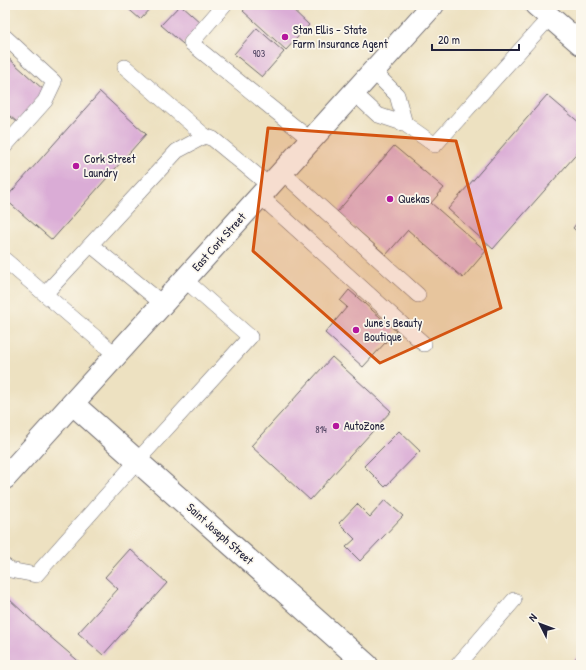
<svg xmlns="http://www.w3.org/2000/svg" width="586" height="670" viewBox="0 0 586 670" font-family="'Patrick Hand',sans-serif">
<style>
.building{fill:#daacd6}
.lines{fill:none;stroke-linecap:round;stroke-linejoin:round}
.service-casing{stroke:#69656a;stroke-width:16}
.minor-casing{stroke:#69656a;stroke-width:24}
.tertiary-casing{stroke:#69656a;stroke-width:24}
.service{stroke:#fff;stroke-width:15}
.minor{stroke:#fff;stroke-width:22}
.tertiary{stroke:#fff;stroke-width:22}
.marked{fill:#d45411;fill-opacity:0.2;stroke:#d45411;stroke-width:3;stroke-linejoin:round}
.poi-dot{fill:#b5179e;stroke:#fbf7ec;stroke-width:1.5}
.labels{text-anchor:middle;stroke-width:3.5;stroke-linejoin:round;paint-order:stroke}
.number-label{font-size:10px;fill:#504462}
.poi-label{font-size:12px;fill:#22223b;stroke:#fbf7ec;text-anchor:start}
.street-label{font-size:12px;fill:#22223b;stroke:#fbf7ec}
</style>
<rect width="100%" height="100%" fill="#fbf7ec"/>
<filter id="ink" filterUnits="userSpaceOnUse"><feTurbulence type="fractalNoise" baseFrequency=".025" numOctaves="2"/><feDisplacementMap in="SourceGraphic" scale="8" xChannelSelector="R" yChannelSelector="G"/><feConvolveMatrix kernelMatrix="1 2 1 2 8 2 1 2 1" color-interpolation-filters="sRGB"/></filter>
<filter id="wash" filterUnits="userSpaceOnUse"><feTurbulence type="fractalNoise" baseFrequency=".012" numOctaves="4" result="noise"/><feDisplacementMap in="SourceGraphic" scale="16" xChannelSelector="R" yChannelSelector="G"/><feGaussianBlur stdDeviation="0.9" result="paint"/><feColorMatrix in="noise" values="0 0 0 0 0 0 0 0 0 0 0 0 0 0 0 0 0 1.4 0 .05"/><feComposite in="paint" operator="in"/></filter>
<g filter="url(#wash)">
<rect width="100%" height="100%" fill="#ede1c1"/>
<g id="blocks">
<g class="building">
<path d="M124 5H153L140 19Z"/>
<path d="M180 5H181L201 23 183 44 161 25Z"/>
<path d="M249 5H288L309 25 286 50 243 11Z"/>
<path d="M257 28 284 52 262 77 234 54Z"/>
<path d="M5 55 45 91 17 122 5 112Z"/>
<path d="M100 92 146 134 52 240 5 199Z"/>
<path d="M547 95 581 124V149L493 249 448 209Z"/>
<path d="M394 146 444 188 431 203 486 251 463 278 408 230 386 255 337 212Z"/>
<path d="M581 218V235L573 228Z"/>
<path d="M349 290 396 331 363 367 325 333 347 307 340 301Z"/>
<path d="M332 357 391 411 310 500 251 446Z"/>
<path d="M399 431 420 451 385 487 364 466Z"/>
<path d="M385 500 403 516 360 561 346 547 355 539 339 523 357 504 370 517Z"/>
<path d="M130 549 167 583 103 655 78 633 118 589 105 577Z"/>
<path d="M8 598 41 629 83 665H5V601Z"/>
<path d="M581 652V665H570Z"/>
</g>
</g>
</g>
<g filter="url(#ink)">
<use href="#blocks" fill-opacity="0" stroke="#69656a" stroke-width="1"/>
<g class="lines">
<defs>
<g id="service">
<path d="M224 5 191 43 311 140"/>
<path d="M5 37 54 82 45 101 5 146"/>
<path d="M125 67 205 136"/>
<path d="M373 71 397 95 405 124"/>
<path d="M354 93 378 115 405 124 435 145 550 17"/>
<path d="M282 172 418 295"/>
<path d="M260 196 424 344"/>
<path d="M91 245 163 304"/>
<path d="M5 260 116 355"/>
<path d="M45 294 177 151 205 136 213 139 270 186"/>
<path d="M5 566 10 570 36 575 137 461 250 337 185 280"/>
<path d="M458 665 514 600"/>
</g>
<g id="minor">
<path d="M536 5 581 44"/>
<path d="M73 404 367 665"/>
</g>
<path id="tertiary" d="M5 478 433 5"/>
</defs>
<use href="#service" class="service-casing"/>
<use href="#minor" class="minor-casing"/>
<use href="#tertiary" class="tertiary-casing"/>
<use href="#service" class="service"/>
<use href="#minor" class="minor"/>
<use href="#tertiary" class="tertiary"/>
</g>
</g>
<path class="marked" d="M268 128 456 141 501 308 380 363 253 251Z"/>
<g class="poi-dot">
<circle cx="285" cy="37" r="4"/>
<circle cx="76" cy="166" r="4"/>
<circle cx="390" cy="199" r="4"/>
<circle cx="356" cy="330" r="4"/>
<circle cx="336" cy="426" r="4"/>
</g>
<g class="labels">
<g class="number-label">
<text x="259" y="57">903</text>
<text x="321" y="433">814</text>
</g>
<g class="poi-label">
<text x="293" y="34">Stan Ellis - State<tspan x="293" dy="14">Farm Insurance Agent</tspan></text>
<text x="84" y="163">Cork Street<tspan x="84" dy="14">Laundry</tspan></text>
<text x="398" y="203">Quekas</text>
<text x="364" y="327">June's Beauty<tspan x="364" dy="14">Boutique</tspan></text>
<text x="344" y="430">AutoZone</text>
</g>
<g class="street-label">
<text transform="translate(219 242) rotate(-48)" y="4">East Cork Street</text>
<text transform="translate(220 534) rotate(42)" y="4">Saint Joseph Street</text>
</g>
</g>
<rect width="586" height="670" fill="none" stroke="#fbf7ec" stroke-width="20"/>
<g transform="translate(540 624) rotate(312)" stroke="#fbf7ec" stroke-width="3" paint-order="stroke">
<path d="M0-3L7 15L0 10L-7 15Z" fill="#22223b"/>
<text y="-6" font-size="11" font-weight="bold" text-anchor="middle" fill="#22223b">N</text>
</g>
<path d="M432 44v6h87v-6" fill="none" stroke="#22223b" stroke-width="2"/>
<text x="438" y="44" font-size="12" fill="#22223b" stroke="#fbf7ec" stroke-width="3" paint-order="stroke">20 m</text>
</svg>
